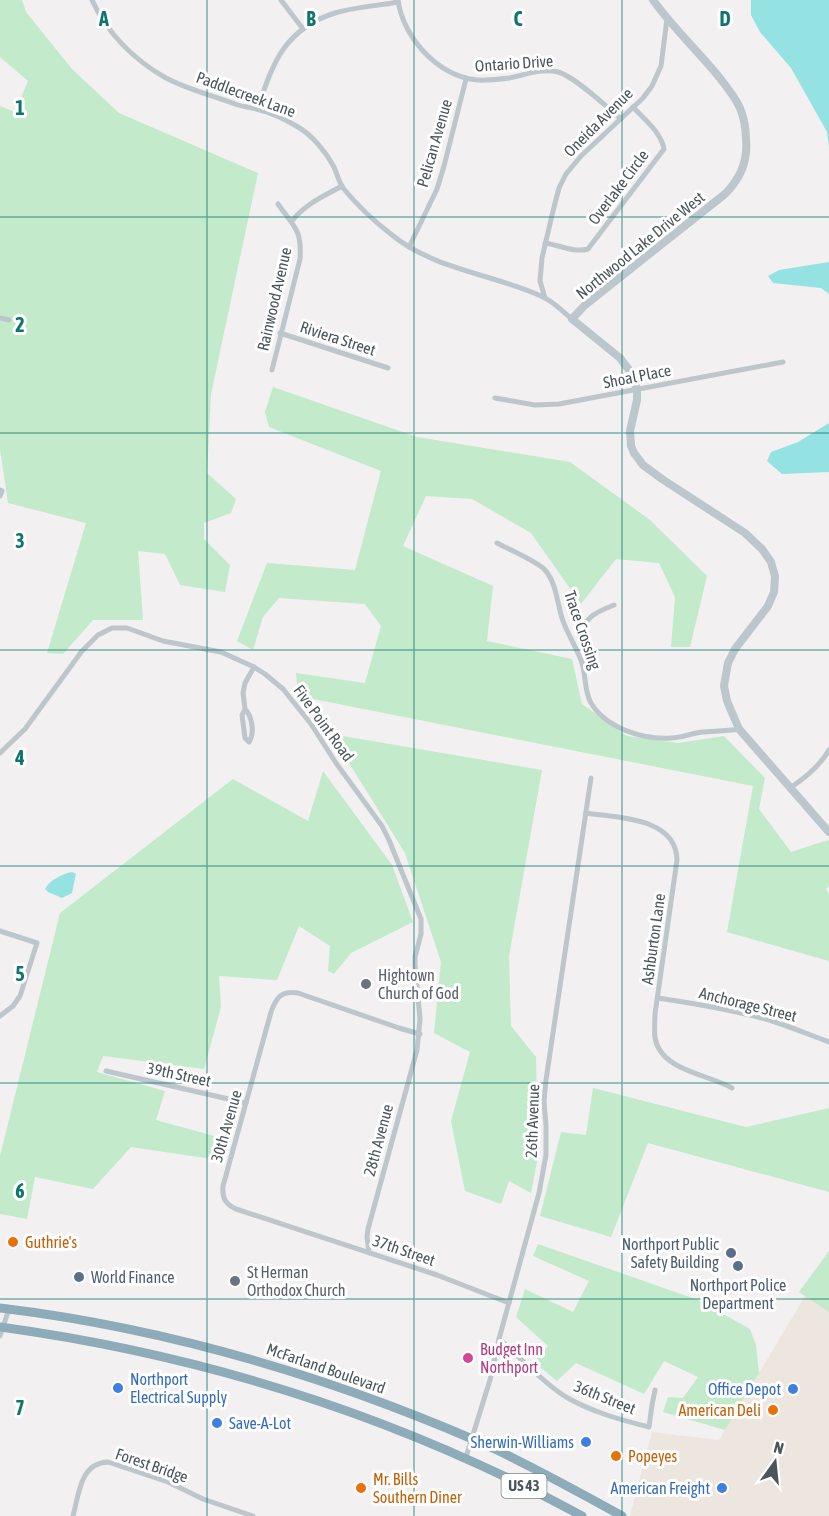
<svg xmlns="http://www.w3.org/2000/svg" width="829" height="1516" viewBox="0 0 829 1516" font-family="'Asap Condensed',sans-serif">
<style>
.commercial{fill:#ece6df}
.green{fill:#c3eacb}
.water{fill:#95e2e3}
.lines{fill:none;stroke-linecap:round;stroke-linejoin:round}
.street{stroke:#bdc6cb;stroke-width:5}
.secondary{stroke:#bbc7cc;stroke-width:8}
.highway{stroke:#8dabb9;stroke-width:9}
.grid{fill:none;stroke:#0f766e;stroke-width:1.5;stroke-opacity:0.55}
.worship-dot{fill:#6b7280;stroke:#fff;stroke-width:2}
.food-dot{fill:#e8710a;stroke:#fff;stroke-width:2}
.service-dot{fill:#5c6f8a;stroke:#fff;stroke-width:2}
.hotel-dot{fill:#d1479c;stroke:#fff;stroke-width:2}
.shop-dot{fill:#3f7fe0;stroke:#fff;stroke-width:2}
.labels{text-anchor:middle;stroke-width:6;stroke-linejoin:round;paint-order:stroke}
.shield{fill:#fff;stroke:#80898c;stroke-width:1.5}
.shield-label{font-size:15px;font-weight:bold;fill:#4a565b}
.street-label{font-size:16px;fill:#4a565b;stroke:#fff}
.worship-label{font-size:16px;fill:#5b616d;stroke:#fff;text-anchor:start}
.food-label{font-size:16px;fill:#c56008;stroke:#fff;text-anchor:start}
.service-label{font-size:16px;fill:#4e5e75;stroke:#fff;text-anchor:end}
.hotel-label{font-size:16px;fill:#b23c85;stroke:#fff;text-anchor:start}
.shop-label{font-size:16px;fill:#366cbe;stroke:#fff;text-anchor:end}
.grid-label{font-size:20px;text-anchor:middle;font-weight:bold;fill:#0f766e;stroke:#fff;stroke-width:6;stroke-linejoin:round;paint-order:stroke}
</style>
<rect width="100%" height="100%" fill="#f2f0f0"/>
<path class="commercial" d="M811 1286 829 1298V1516H630L652 1432 719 1440Z"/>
<g class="green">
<path d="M0 0H22L26 12 72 69 119 113 258 173 211 394 207 473 236 499 231 513 204 523V539L230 565 225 592 180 585 165 554 138 551 143 620H93L63 654 47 653 86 523 8 503 0 449V106L15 112 28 81 0 57Z"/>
<path d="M273 387 417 437 570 462 650 520 707 576 690 647H671L675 597 659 563 616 559 581 604 531 533 472 499 426 496 403 546 493 586 487 641 572 659 582 704 627 736 678 743 724 736 765 778 759 809 791 852 828 840 829 841V886L826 889 829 894V961L727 932 753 786 298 696 296 673 365 683 381 626 365 604 279 598 263 617 253 650 237 641 267 563 355 570 381 471 269 427 265 412Z"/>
<path d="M331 734 542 770 509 956 511 1026 536 1057 538 1157 531 1193 509 1181 501 1204 465 1191 451 1121 470 1052 434 1033 441 962 405 853Z"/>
<path d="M323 771 392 865 413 922 351 953 334 974 328 971 330 946 299 926 277 980 219 976 221 1007 204 1069 103 1056 97 1072 165 1091 156 1120 225 1139 219 1160 131 1147 93 1189 35 1177 27 1219 0 1214V1156L60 913 233 779 308 821Z"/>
<path d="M593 1088 746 1127 829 1108V1192L648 1143 611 1237 540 1216 561 1132 586 1135Z"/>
<path d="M538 1244 698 1300 750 1329 756 1345 759 1373 725 1430 663 1412 668 1397 683 1398 698 1377 664 1361 644 1394 576 1363 557 1381 534 1362 548 1346 516 1317 525 1289 573 1312 589 1281 533 1256Z"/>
<path d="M829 1251V1312L799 1292Z"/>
</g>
<g class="water">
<path d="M751 0H829V147L827 132 791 68 760 32 751 15Z"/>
<path d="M829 262V294L821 288 773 283 768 276 779 270Z"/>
<path d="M829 423V472L782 474 767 461 771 452 798 442Z"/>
<path d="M72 872 76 874 72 893 62 898 48 892 45 889C49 881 63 873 72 872Z"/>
</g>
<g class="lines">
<g class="street">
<path d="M92 0C107 33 134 60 166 78 189 90 214 96 238 105 244 107 250 107 256 109 270 112 285 119 298 127 312 135 326 152 334 167 337 174 339 182 343 188 357 205 375 222 392 235 435 270 494 274 543 297 554 302 563 312 572 319"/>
<path d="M281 0 303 29"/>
<path d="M398 0C403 40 444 83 486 80 493 80 501 79 509 78 525 75 541 68 558 72 574 76 607 107 621 119"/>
<path d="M258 109C271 64 286 28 335 13 355 7 377 6 398 2"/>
<path d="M292 221C305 204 324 196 342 186"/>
<path d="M545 243C559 245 574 253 588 249L664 149C661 132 644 119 633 107"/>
<path d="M409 247 437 189 444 166 466 79"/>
<path d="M545 298 540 281 542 258 553 211 559 188 566 174 581 156 643 98 652 86 661 66 667 19"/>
<path d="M0 318 9 320"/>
<path d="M280 333 388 368"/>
<path d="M272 370 300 259C302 229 294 227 278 204"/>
<path d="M495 398 535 405 559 404 783 362"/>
<path d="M0 490 2 491 0 496"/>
<path d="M497 543C508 549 538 562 545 570 557 584 557 604 563 621 568 635 577 648 582 663 586 675 584 691 591 703 606 728 643 740 671 738 682 738 692 733 703 732 715 731 727 731 739 729"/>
<path d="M585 672C588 661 584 653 583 642 579 619 596 612 614 605"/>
<path d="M245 709C252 716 255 733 249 742L245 738 242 715 245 709 243 693 245 683 254 667"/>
<path d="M0 753 25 729 82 651 98 635 112 628H127L163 641 221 652 254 667 265 674 283 689 311 724 336 763 382 826 389 840 421 919V934L415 957V965L420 1019 417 1050 368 1229 367 1237 369 1253"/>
<path d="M790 788C805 778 820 766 829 750"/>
<path d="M586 813C618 818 676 817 677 860L655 1014C655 1022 654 1030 655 1038 661 1071 708 1074 732 1088"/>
<path d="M0 931 37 943 20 996 13 1006 0 1016"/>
<path d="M658 998C696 1004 735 1010 772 1021 791 1027 810 1035 829 1042"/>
<path d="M420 1034 399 1028 298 993C281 990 276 998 271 1012L223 1186C222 1198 225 1204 236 1209L437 1275 509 1303"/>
<path d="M106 1071 246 1103"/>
<path d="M0 1336 9 1309"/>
<path d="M499 1339C521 1358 542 1382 566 1397 592 1412 621 1420 649 1427L652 1405 655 1390"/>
<path d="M466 1457 490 1380 499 1339 539 1193 546 1155V1125L544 1101 546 1080 591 778"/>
<path d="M73 1516C79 1494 80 1463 108 1462L168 1482 203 1499 253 1516"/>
</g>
<path class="secondary" d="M653 0C673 28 698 51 719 77 727 87 735 97 740 108 744 118 746 129 746 140 748 161 740 179 725 194L585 305 572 319 620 358 629 370 637 389V400L630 431 631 446 634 453 643 465 662 479 745 533 762 549 771 562 775 576 774 592 768 606 735 649 728 663 724 686 727 701 739 729 829 832"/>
<g class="highway">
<path d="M0 1308C133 1324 263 1358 388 1405 425 1419 462 1434 497 1450 540 1471 581 1493 622 1516"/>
<path d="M0 1327C205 1355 400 1417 582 1516"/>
</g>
</g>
<path class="grid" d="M207 0V1516M414 0V1516M622 0V1516M0 217H829M0 433H829M0 650H829M0 866H829M0 1083H829M0 1299H829"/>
<g class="worship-dot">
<circle cx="366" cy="984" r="6"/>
<circle cx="235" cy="1281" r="6"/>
</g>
<g class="food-dot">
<circle cx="13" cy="1242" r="6"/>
<circle cx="773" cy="1410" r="6"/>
<circle cx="616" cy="1456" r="6"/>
<circle cx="361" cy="1488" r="6"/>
</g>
<g class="service-dot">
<circle cx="731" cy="1253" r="6"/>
<circle cx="738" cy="1266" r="6"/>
<circle cx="79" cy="1277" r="6"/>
</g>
<circle class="hotel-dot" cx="468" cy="1358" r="6"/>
<g class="shop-dot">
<circle cx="118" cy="1388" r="6"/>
<circle cx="793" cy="1389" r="6"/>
<circle cx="217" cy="1423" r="6"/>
<circle cx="586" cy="1442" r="6"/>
<circle cx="722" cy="1488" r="6"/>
</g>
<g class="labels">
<rect class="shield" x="501.5" y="1474" width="45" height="24" rx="4.5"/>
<g class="shield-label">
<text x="524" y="1491">US 43</text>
</g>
<g class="street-label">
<text transform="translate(514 63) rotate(-4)" y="6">Ontario Drive</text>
<text transform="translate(246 94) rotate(20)" y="6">Paddlecreek Lane</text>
<text transform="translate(598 122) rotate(-45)" y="6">Oneida Avenue</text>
<text transform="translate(434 143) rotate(-74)" y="6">Pelican Avenue</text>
<text transform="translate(618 187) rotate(-53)" y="6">Overlake Circle</text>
<text transform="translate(640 245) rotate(-39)" y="6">Northwood Lake Drive West</text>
<text transform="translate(274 299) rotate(-77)" y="6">Rainwood Avenue</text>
<text transform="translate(338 338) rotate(18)" y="6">Riviera Street</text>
<text transform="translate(637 376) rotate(-11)" y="6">Shoal Place</text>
<text transform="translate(583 630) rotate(71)" y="6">Trace Crossing</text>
<text transform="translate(324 723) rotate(54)" y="6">Five Point Road</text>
<text transform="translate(653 939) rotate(-82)" y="6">Ashburton Lane</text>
<text transform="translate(748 1004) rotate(14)" y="6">Anchorage Street</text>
<text transform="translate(179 1074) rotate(12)" y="6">39th Street</text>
<text transform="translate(532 1121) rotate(-88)" y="6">26th Avenue</text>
<text transform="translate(226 1126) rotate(-74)" y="6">30th Avenue</text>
<text transform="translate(378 1140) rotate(-75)" y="6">28th Avenue</text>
<text transform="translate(404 1250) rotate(19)" y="6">37th Street</text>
<text transform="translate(326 1368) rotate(19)" y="6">McFarland Boulevard</text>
<text transform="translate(605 1397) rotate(22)" y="6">36th Street</text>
<text transform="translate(152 1465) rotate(19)" y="6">Forest Bridge</text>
</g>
<g class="worship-label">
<text x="378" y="981">Hightown<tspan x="378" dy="18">Church of God</tspan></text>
<text x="247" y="1278">St Herman<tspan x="247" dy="18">Orthodox Church</tspan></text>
</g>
<g class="food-label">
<text x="25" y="1248">Guthrie's</text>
<text x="761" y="1416" text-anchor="end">American Deli</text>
<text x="628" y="1462">Popeyes</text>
<text x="373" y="1485">Mr. Bills<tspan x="373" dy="18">Southern Diner</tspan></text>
</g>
<g class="service-label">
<text x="719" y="1250">Northport Public<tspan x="719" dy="18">Safety Building</tspan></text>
<text x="91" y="1283" text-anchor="start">World Finance</text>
<text x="738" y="1291" text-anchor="middle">Northport Police<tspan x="738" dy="18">Department</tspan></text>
</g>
<g class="hotel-label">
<text x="480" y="1355">Budget Inn<tspan x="480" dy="18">Northport</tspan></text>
</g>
<g class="shop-label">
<text x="130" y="1385" text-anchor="start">Northport<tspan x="130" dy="18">Electrical Supply</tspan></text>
<text x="781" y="1395">Office Depot</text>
<text x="229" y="1429" text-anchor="start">Save-A-Lot</text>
<text x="574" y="1448">Sherwin-Williams</text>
<text x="710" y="1494">American Freight</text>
</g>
</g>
<g class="grid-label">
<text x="104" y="26">A</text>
<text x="311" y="26">B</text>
<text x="518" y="26">C</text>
<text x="725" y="26">D</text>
<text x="20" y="115">1</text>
<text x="20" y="332">2</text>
<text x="20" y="548">3</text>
<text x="20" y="765">4</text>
<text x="20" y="981">5</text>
<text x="20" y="1198">6</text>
<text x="20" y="1415">7</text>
</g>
<g transform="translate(775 1462) rotate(15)" stroke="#ffffff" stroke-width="4.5" paint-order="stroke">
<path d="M0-4.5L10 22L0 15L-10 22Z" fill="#4a565b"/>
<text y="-9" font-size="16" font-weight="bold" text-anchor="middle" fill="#4a565b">N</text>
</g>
</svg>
